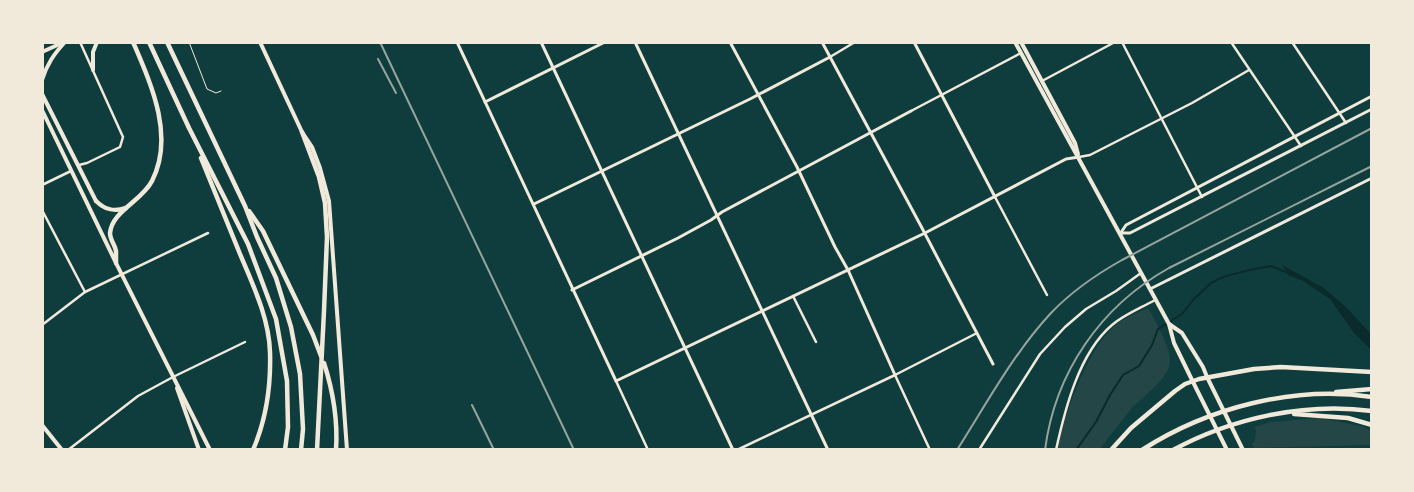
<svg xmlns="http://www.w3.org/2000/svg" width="1414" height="492" viewBox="0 0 1414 492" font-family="'Alegreya Sans',sans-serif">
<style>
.green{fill:#244646}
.water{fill:#0a2a2b}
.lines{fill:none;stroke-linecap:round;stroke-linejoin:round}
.stream{stroke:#0a2a2b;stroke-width:2}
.service{stroke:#f1e9da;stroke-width:1}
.minor{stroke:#f1e9da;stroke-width:2.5}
.tertiary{stroke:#f1e9da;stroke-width:3}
.secondary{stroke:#f1e9da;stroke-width:4}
.primary{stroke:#f1e9da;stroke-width:4}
.motorway{stroke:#f1e9da;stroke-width:4.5}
.rail{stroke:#97a49c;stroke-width:2}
</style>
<rect width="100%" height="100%" fill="#0f3d3e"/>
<g class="green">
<path d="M1148 308C1156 321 1168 344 1170 358 1172 377 1142 397 1131 409 1120 422 1110 436 1100 449H1058C1063 416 1090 344 1117 324 1126 317 1137 313 1148 308Z"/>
<path d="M1320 418 1364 427 1371 431V445L1254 448 1251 443H1254L1256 433 1255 427 1270 422Z"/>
</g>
<path class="water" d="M1282 265 1324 288 1347 308 1371 334V350L1354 333 1330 299 1303 281 1288 275Z"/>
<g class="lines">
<path class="stream" d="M1076 450 1096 422 1110 395 1123 375 1139 366 1152 345 1158 329 1182 314 1194 299 1211 283 1223 277 1249 270 1271 266 1288 273"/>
<path class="service" d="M189 42 207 89 216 93 221 91"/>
<g class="minor">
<path d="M1122 42 1202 197"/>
<path d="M1231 42 1301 146"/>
<path d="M1292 42 1346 123"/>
<path d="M830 57 855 42"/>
<path d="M1042 81 1115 42"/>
<path d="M911 111 1021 53"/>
<path d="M1079 157 1090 155 1192 103 1249 70"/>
<path d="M79 165 87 163 120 147 123 137 80 42"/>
<path d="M42 185 71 171"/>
<path d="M995 197 1047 295"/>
<path d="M42 210 85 292"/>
<path d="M793 296 816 342"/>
<path d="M42 325 85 292 208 233"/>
<path d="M895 375 930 450"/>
<path d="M616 381 648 450"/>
<path d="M68 450 138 396 173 377 245 342"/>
<path d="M737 450 895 375 977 333"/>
<path d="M979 450 1040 354 1065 327 1086 309 1116 291 1141 273"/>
<path d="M1056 450C1065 409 1079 353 1112 325 1125 314 1141 308 1155 300"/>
</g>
<g class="tertiary">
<path d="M457 42 616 381 925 233 1066 159 1079 157"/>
<path d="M541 42 733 450"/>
<path d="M635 42 828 450"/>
<path d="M730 42 797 167 835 247 848 270 895 375"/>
<path d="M822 42 922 228 993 364"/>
<path d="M914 42 995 197"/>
<path d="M485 102 605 42"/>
<path d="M534 204 750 99 830 57"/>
<path d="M1121 233H1130L1372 109"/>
<path d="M1120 234 1126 225 1372 96"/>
<path d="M1150 289 1372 178"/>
<path d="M572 290 678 238 711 220 722 212 911 111"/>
</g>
<g class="secondary">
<path d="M1015 42 1169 324 1174 343 1193 382"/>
<path d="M1021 42 1075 143 1078 154"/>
<path d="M42 52 64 42"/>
<path d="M93 70V52L97 42"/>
<path d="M1169 324 1182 333 1203 367 1207 377"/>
<path d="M42 425 62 450"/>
</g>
<g class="primary">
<path d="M260 42 302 132 312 147 320 168 329 201 347 450"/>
<path d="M42 80C47 64 54 54 65 42"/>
<path d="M42 94 96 201"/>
<path d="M42 110 116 263 210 450"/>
<path d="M1207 377 1243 450"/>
<path d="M1193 382 1227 450"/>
<path d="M177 388 199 450"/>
</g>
<g class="motorway">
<path d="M149 42 189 128 248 244 276 319 287 381 288 427 285 450"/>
<path d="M167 42 245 206 257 237 276 278 291 327 300 374 303 429 301 450"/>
<path d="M302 132 319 177 325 203 327 237 324 311 317 450"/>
<path d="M201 158C214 190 227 222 240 254 253 285 269 318 270 352 271 384 266 420 253 450"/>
<path d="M96 201C105 210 114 212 126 208"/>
<path d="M249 211 263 231 313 335 321 356"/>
<path d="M116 263C116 259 116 255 116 251 115 245 110 240 110 233 112 211 142 201 152 181 175 136 151 84 133 42"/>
<path d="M324 363C333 391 338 420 336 450"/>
<path d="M1336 392 1372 389"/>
<path d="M1294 414 1348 418 1372 425"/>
<path d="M1111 450 1131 428 1175 391 1185 384 1199 379 1254 369 1281 367 1372 372"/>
<path d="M1142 450C1207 408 1294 385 1372 397"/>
<path d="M1173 450C1232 418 1305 402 1372 411"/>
</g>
<g class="rail">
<path d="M380 42 574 450"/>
<path d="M378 59 396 93"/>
<path d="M472 405 494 450"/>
<path d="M957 450C987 403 1013 354 1051 313 1071 292 1097 274 1122 260L1372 128"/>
<path d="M1045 450C1055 372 1101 306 1169 268L1372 166"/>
</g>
</g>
<rect width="1414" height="492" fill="none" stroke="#f1e9da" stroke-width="88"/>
</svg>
